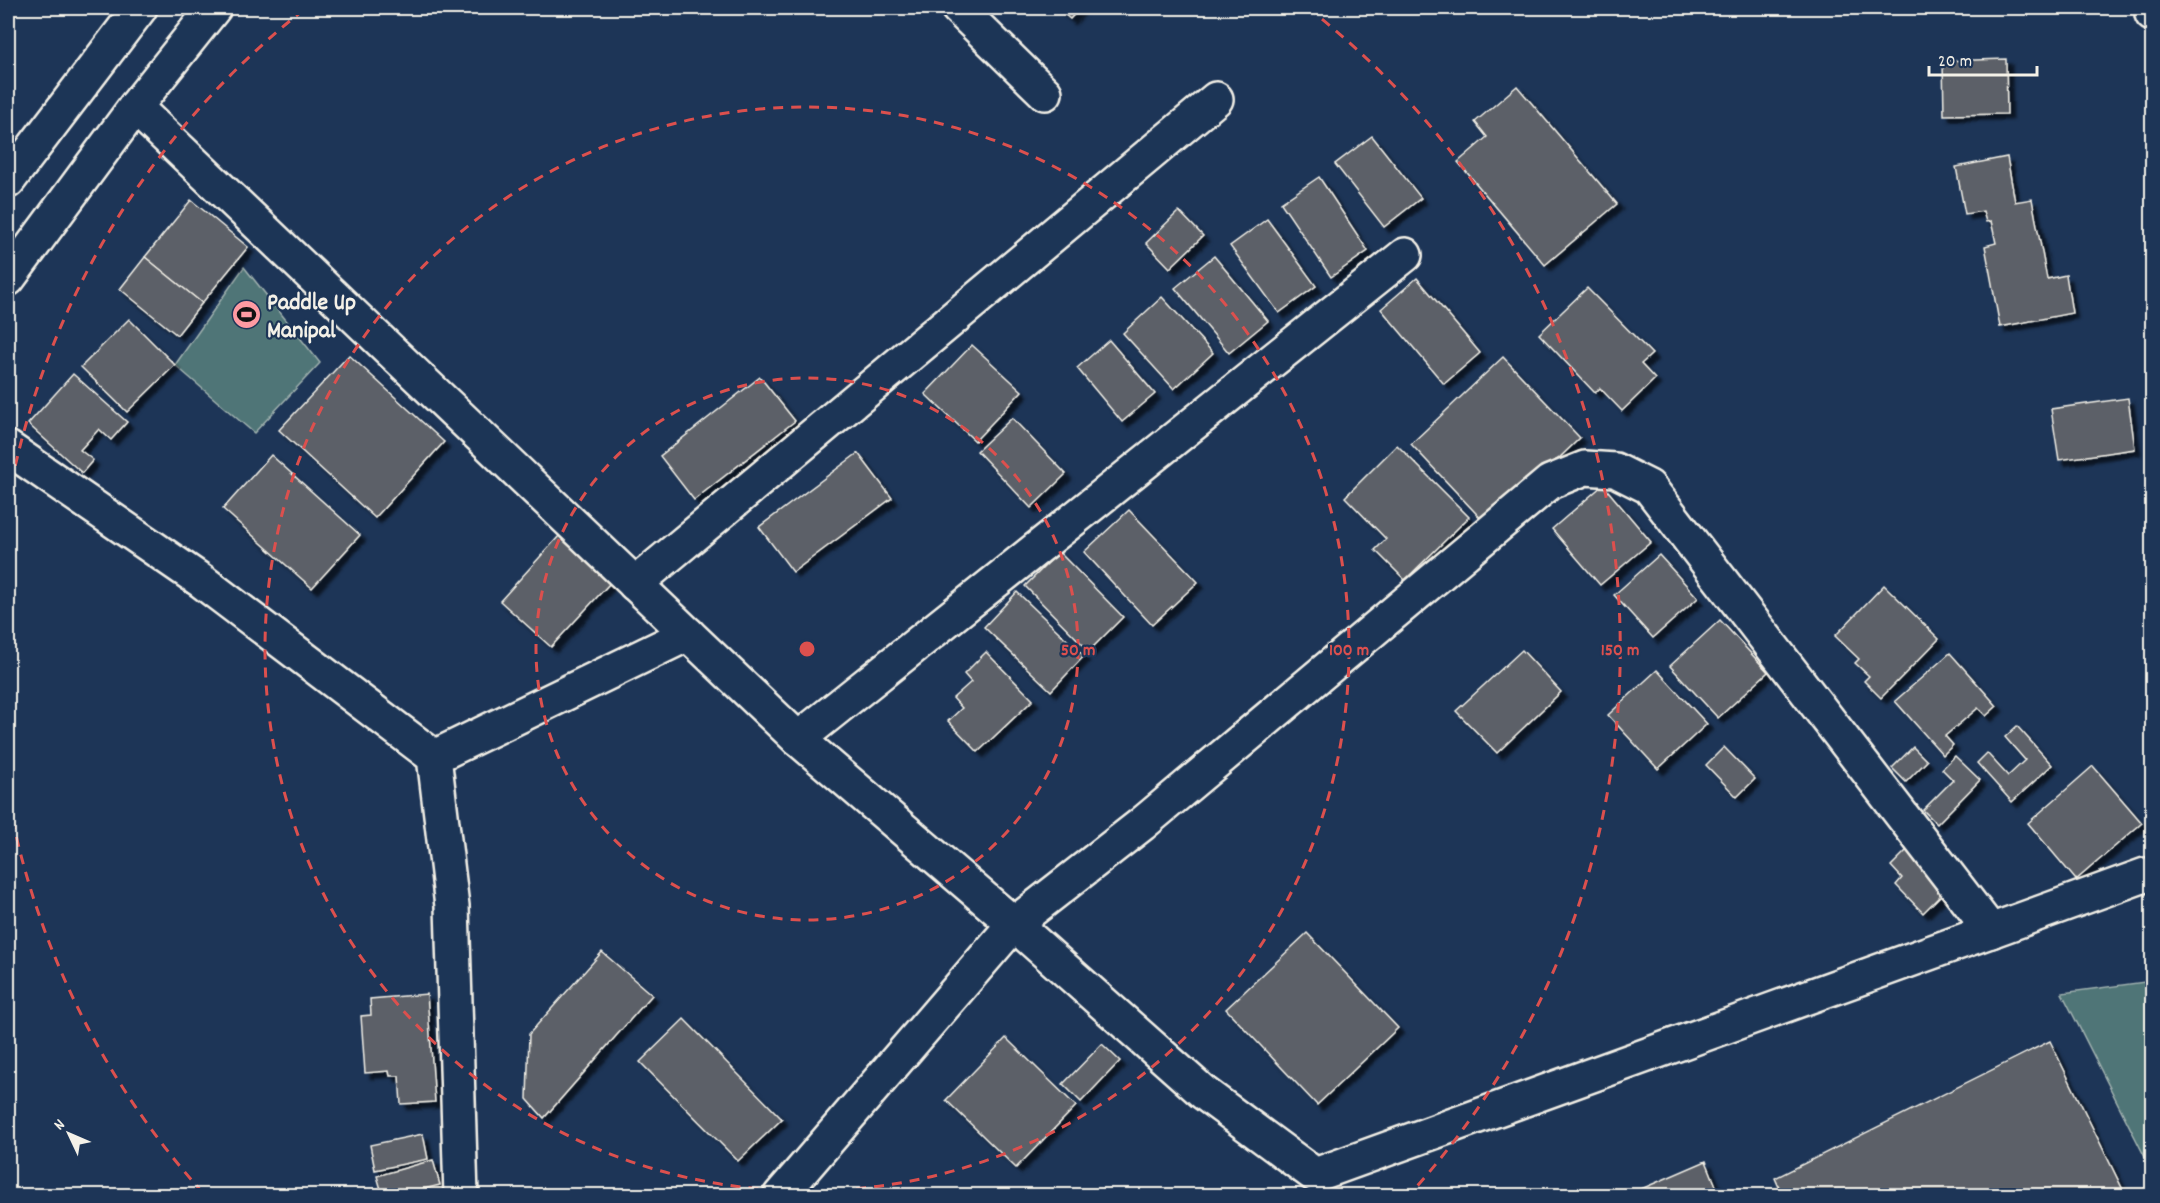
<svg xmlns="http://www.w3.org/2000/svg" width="2160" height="1203" viewBox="0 0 2160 1203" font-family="Dekko,sans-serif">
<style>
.green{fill:#507577;stroke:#a2b3b0;stroke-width:1.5}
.building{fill:#5c6067;stroke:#f4f1e8;stroke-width:1.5;filter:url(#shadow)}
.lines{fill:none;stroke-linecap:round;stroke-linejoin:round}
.minor-casing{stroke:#f4f1e8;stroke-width:38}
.highway-casing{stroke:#f4f1e8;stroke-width:38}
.minor{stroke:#1d3557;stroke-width:33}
.highway{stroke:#1d3557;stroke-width:33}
.ring{fill:none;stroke:#dc504e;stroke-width:3;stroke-dasharray:10 8}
.labels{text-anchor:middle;stroke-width:4.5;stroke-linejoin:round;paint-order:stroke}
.poi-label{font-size:24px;font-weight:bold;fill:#f4f1e8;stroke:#1d3557;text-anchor:start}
.centre{fill:#dc504e;stroke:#1d3557;stroke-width:3}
.ring-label{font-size:18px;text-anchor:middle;font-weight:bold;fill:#dc504e;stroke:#1d3557;stroke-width:4.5;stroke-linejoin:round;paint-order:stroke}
</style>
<defs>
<filter id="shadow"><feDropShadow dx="5.5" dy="5.5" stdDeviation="1.5" flood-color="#0009"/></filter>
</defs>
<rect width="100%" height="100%" fill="#1d3557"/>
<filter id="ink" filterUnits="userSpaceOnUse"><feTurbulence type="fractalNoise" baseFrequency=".0167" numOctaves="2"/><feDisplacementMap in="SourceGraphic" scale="12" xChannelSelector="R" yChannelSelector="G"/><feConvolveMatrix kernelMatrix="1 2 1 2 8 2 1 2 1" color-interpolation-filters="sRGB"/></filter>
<g filter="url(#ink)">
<g class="green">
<path d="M244 267 320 363 254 433 175 365Z"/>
<path d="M2152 981V1171L2062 993Z"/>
</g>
<g class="building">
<path d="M1057 8H1080L1070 19Z"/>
<path d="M2006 59 2007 114 1944 115 1943 61Z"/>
<path d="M1517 86 1617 204 1545 265 1458 162 1487 137 1475 122Z"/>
<path d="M1372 136 1421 198 1384 227 1335 164Z"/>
<path d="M2007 157 2015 202 2032 199 2047 279 2066 275 2072 313 2000 327 1985 246 1996 243 1991 221 1986 222 1983 211 1965 214 1956 167Z"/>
<path d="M1319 177 1368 251 1331 277 1281 203Z"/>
<path d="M191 200 248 247 202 303 145 257Z"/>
<path d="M1179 211 1203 236 1170 268 1146 243Z"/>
<path d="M1267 219 1316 286 1279 313 1230 246Z"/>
<path d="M1214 256 1268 321 1229 353 1175 288Z"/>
<path d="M145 257 202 303 177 335 120 289Z"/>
<path d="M1417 278 1480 353 1444 384 1381 309Z"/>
<path d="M1587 288 1652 354 1641 364 1655 379 1622 411 1600 388 1595 393 1539 334Z"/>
<path d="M1162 297 1213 353 1174 389 1123 333Z"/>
<path d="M129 319 175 365 127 412 81 367Z"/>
<path d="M1109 340 1155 394 1122 422 1077 368Z"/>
<path d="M972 345 1022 391 975 441 925 394Z"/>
<path d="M349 355 444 442 375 518 279 430Z"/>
<path d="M1503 357 1580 438 1488 526 1411 444Z"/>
<path d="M73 374 127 422 111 440 99 429 80 450 93 460 82 473 28 424Z"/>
<path d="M760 377 795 421 694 500 660 456Z"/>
<path d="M2128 398 2135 449 2059 460 2051 409Z"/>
<path d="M1012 418 1066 474 1031 508 977 451Z"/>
<path d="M1397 445 1469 517 1405 580 1375 550 1386 539 1345 497Z"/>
<path d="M858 453 892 498 793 572 759 527Z"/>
<path d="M271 455 360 535 312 588 223 509Z"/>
<path d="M1603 485 1651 542 1600 585 1552 529Z"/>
<path d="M1129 510 1198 582 1152 625 1084 552Z"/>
<path d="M559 536 610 583 551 647 500 601Z"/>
<path d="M1059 552 1123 617 1089 651 1025 586Z"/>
<path d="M1659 555 1698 598 1653 638 1614 595Z"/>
<path d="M1884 585 1939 639 1881 698 1864 681 1869 676 1855 663 1859 659 1835 636Z"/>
<path d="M1017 592 1084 656 1051 691 984 627Z"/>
<path d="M1720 620 1768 672 1718 718 1670 666Z"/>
<path d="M1522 650 1561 692 1497 753 1456 711Z"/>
<path d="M986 652 1033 700 978 752 948 721 962 708 953 698 971 682 964 674Z"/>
<path d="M1950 653 1997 706 1986 716 1978 708 1945 736 1953 745 1943 755 1895 701Z"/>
<path d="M1657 670 1707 724 1658 769 1608 715Z"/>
<path d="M2017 726 2052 765 2012 802 1977 763 1987 753 2008 776 2025 760 2005 737Z"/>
<path d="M1724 747 1755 779 1737 797 1706 765Z"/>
<path d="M1913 747 1927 761 1906 782 1892 768Z"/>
<path d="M1955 756 1980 780 1937 824 1923 810 1953 780 1942 769Z"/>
<path d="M2093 766 2142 823 2076 880 2028 823Z"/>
<path d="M1908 849 1947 889 1923 913 1896 885 1902 878 1891 866Z"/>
<path d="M1307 933 1398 1028 1317 1105 1226 1009Z"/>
<path d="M602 952 652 995 544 1118 527 1099 529 1034Z"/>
<path d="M427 994 435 1102 401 1104 399 1076H390L389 1071 365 1073 361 1016 371 1015 370 999Z"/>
<path d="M684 1019 782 1119 738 1161 640 1062Z"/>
<path d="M1006 1038 1076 1106 1016 1168 946 1100Z"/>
<path d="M2050 1041 2126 1196H1783L1775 1178Z"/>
<path d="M1102 1044 1120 1061 1081 1102 1063 1084Z"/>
<path d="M423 1134 428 1159 375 1170 370 1145Z"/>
<path d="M433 1160 440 1185 420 1190 422 1196H383L377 1176Z"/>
<path d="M1706 1161 1720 1196H1625Z"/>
</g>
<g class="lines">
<defs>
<g id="minor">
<path d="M958 8 1045 93"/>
<path d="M2152 8V14"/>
<path d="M135 107 798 739 1014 924 1204 1093 1315 1175 2145 875H2152"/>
<path d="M8 448 203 582 434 757 452 906 461 1196"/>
<path d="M635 584 1216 99"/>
<path d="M798 739 1405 255"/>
<path d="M434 757 688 634"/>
<path d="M780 1196 1014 924 1142 824 1550 482 1585 468 1615 470 1649 487 1991 931"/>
</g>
<g id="highway">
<path d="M8 181 140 8"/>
<path d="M8 279 135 107 214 8"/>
</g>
</defs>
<use href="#minor" class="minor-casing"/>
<use href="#highway" class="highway-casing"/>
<use href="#minor" class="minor"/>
<use href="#highway" class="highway"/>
</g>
</g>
<g class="ring">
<circle cx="807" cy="649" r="271"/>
<circle cx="807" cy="649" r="542"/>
<path d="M203 1193A813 813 0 0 1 8 797M8 501A813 813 0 0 1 306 8M1308 8A813 813 0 0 1 1411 1193"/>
</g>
<defs>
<symbol id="stadium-disc" viewBox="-11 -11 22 22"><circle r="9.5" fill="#ff9aa2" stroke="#1d3557"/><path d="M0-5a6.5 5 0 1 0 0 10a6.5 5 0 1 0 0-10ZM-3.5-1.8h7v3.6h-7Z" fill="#111"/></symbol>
</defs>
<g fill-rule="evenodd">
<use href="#stadium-disc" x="230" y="298" width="33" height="33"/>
</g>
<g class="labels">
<g class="poi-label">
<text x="267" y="309">Paddle Up<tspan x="267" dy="28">Manipal</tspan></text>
</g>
</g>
<circle cx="807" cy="649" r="9" class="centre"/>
<g class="ring-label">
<text x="1078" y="655">50 m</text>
<text x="1349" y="655">100 m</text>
<text x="1620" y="655">150 m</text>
</g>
<rect width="2160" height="1203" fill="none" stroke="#1d3557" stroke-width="30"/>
<rect x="15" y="15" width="2130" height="1173" fill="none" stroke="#f4f1e8" stroke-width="2" filter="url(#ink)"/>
<g transform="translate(69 1134) rotate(314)" stroke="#1d3557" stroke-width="4.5" paint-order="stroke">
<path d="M0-4.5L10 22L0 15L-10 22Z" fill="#f4f1e8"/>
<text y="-9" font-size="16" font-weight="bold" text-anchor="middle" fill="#f4f1e8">N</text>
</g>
<path d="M1929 66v9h108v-9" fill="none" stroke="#f4f1e8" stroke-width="3"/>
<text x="1938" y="66" font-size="18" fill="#f4f1e8" stroke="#1d3557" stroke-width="4.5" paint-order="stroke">20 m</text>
</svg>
